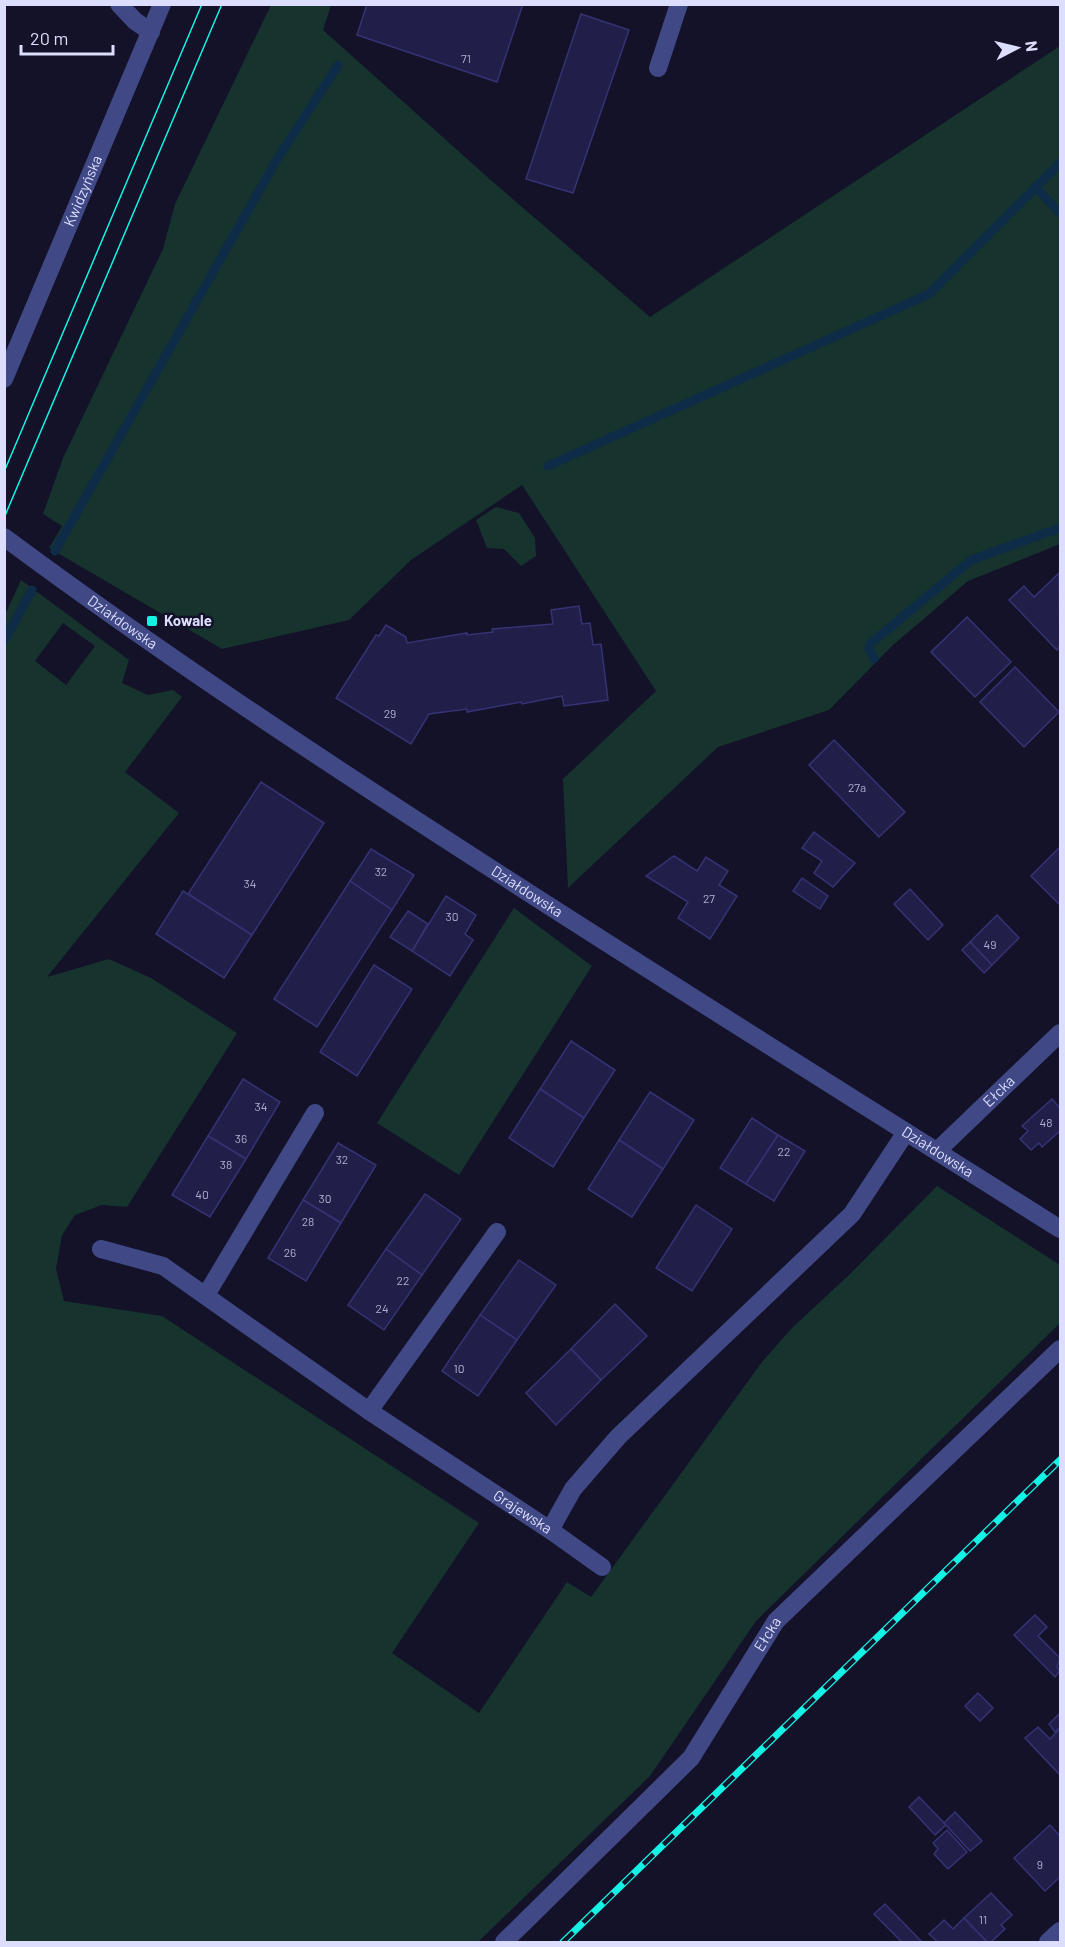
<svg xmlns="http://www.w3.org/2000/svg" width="1065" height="1947" viewBox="0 0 1065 1947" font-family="Barlow,sans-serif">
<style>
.green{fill:#16332d;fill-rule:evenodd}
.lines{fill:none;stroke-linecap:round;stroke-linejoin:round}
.stream{stroke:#0e2c47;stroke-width:9}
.building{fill:#211f49;stroke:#353374;stroke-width:1.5}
.minor{stroke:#404986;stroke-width:18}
.tram{stroke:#14f2e5;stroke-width:1.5}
.rail-casing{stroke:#14f2e5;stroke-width:7}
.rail{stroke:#131229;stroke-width:4.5;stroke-dasharray:14;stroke-linecap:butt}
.poi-dot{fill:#14f2e5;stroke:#131229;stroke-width:2}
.labels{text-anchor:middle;stroke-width:5;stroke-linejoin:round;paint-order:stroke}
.number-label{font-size:12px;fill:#aeaed0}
.street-label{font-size:15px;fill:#dddefd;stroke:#131229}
.poi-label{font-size:15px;font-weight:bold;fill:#dddefd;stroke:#131229;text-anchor:start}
</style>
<rect width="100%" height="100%" fill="#131229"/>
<g class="green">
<path d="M271 5H331L323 30 493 182 650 317 1060 46V544L968 581 893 645 829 710 718 747 568 888 563 779 656 691 522 485 411 560 349 620 222 649 49 548 62 526 43 514 63 458 163 249 175 204Z"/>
<path d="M496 507 519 513 535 538 536 556 521 566 504 549 487 548 476 520Z"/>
<path d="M21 580 129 660 122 683 148 695 173 690 182 697 125 772 179 813 47 977 109 959 151 978 237 1033 127 1207 102 1205 75 1215 62 1235 56 1269 64 1301 162 1316 479 1523 392 1653 479 1713 567 1582 591 1597 762 1362 792 1328 850 1274 937 1186 1060 1265V1323L756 1621 650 1776 478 1942H5L4 617ZM63 623 95 646 66 685 35 661Z"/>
<path d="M514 908 592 966 459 1175 377 1123Z"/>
</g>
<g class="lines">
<g class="stream">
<path d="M1035 187 1060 213"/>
<path d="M548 466 929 294 1060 163"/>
<path d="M55 551 276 161 338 65"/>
<path d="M4 641 32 590"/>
<path d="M874 659 869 648 870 644 971 560 1060 528"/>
</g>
</g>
<g class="building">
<path d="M367 4H523L497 82 357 35Z"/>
<path d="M581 14 629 30 573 193 526 179Z"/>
<path d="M1059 573 1060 646 1057 650 1009 600 1024 586 1034 597Z"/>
<path d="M579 606 582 624 590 623 593 645 601 644 608 700 564 706 562 696 522 704 521 702 467 712V709L429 714 411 744 336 698 376 635 379 636 386 625 406 637 407 643 467 633V635L493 632 492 629 553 624 551 610Z"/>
<path d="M967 617 1011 662 975 697 931 652Z"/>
<path d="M1015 667 1059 712 1024 747 980 702Z"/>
<path d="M834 740 905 812 879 837 809 765Z"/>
<path d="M261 782 324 823 252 935 188 894Z"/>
<path d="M814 832 855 863 833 887 814 873 822 861 802 848Z"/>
<path d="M1059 848 1060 850V905L1031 876Z"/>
<path d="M371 849 414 875 392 910 350 881Z"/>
<path d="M674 856 697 871 706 857 728 871 719 885 737 896 710 939 678 918 688 902 646 876Z"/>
<path d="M802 878 828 896 820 909 793 891Z"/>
<path d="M350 881 392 910 317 1027 274 999Z"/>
<path d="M910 889 943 925 928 940 894 904Z"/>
<path d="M183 891 252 935 224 978 156 934Z"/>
<path d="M446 896 476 915 465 934 473 940 450 976 412 951Z"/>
<path d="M408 911 428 924 412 951 390 937Z"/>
<path d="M997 915 1019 938 992 965 970 942Z"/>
<path d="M970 942 992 965 984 973 962 950Z"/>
<path d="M374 965 412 989 357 1076 320 1052Z"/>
<path d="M571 1041 615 1070 584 1118 540 1089Z"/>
<path d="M243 1079 280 1102 246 1159 208 1136Z"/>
<path d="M540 1089 584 1118 553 1167 509 1138Z"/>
<path d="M650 1092 694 1120 663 1169 619 1140Z"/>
<path d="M1052 1099 1060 1108V1131L1042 1147 1039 1143 1031 1150 1020 1139 1028 1131 1022 1126Z"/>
<path d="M752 1118 778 1135 746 1184 720 1168Z"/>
<path d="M778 1135 805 1151 774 1201 746 1184Z"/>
<path d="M208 1136 246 1159 210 1217 172 1195Z"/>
<path d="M619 1140 663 1169 632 1217 588 1189Z"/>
<path d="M338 1143 376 1165 341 1223 303 1200Z"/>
<path d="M425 1194 461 1219 422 1275 386 1249Z"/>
<path d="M303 1200 341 1223 306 1281 268 1258Z"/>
<path d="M696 1205 732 1229 692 1291 656 1268Z"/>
<path d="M386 1249 422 1275 384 1330 348 1305Z"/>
<path d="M519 1260 556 1285 517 1340 480 1315Z"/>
<path d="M615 1304 647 1336 601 1380 571 1349Z"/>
<path d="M480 1315 517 1340 478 1396 442 1371Z"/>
<path d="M571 1349 601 1380 556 1425 526 1393Z"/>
<path d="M1035 1615 1047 1627 1038 1636 1060 1658 1057 1667 1060 1671 1055 1677 1014 1635Z"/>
<path d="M978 1693 993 1708 980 1721 965 1706Z"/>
<path d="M1059 1714 1060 1727 1055 1732 1049 1724Z"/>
<path d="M1038 1727 1050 1739 1060 1729V1775L1025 1738Z"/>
<path d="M919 1797 946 1825 935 1835 909 1807Z"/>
<path d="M955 1812 982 1841 970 1851 944 1823Z"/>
<path d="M1050 1825 1060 1836V1877L1045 1891 1014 1858Z"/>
<path d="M947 1830 967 1852 948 1869 934 1854 938 1849 933 1843Z"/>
<path d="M991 1893 1012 1915 1001 1925 1005 1929 991 1942H987L964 1918Z"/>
<path d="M885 1904 922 1942H902L874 1914Z"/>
<path d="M964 1918 987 1942H938L929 1934 944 1920 953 1929Z"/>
</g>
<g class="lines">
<g class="minor">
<path d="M119 4 135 21 151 32"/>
<path d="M658 68 679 4"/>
<path id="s1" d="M4 379 162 4"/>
<path id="s2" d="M4 537C164 656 330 765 498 873 684 993 873 1111 1060 1229"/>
<path id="s3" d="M937 1151 1060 1033"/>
<path id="s4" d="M101 1249 163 1266 369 1411 550 1530 573 1489 618 1437 852 1214 906 1132"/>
<path d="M206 1295 315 1113"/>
<path d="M369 1411 497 1232"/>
<path d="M550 1530 602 1567"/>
<path id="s5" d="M504 1942 691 1758 776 1621 1060 1349"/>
<path d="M1048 1942 1060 1931"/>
</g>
<g class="tram">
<path d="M4 472 202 4"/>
<path d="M4 518 222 4"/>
</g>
<defs>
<path id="rail" d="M563 1942 1060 1460"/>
</defs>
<use href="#rail" class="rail-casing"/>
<use href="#rail" class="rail"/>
</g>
<rect class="poi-dot" x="146" y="615" width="12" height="12" rx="3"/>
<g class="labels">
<g class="number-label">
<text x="466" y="63">71</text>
<text x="390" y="718">29</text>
<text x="857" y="792">27a</text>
<text x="381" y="876">32</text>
<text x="250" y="888">34</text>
<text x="709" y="903">27</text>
<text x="452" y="921">30</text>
<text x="990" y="949">49</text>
<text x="261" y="1111">34</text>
<text x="1046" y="1127">48</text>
<text x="241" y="1143">36</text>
<text x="784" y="1156">22</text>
<text x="342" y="1164">32</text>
<text x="226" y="1169">38</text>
<text x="202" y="1199">40</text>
<text x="325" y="1203">30</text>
<text x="308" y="1226">28</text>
<text x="290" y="1257">26</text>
<text x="403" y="1285">22</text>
<text x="382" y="1313">24</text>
<text x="459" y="1373">10</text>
<text x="1040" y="1869">9</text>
<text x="983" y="1924">11</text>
</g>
<g class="street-label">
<text dy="5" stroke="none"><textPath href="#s1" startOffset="204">Kwidzyńska</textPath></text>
<text dy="5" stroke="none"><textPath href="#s2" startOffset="146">Działdowska</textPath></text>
<text dy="5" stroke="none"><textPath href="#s2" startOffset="632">Działdowska</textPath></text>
<text dy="5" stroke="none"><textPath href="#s3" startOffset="86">Ełcka</textPath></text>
<text dy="5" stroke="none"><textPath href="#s2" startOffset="1118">Działdowska</textPath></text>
<text dy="5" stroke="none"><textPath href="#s4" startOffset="500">Grajewska</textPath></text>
<text dy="5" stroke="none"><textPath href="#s5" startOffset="408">Ełcka</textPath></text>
</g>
<g class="poi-label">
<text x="164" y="626">Kowale</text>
</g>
</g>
<rect width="1065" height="1947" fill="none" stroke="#dddefd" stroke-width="12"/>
<g transform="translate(1017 48) rotate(83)" stroke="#131229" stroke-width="4.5" paint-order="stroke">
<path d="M0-4.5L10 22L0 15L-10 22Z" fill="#dddefd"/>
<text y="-9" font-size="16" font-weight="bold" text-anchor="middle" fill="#dddefd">N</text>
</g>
<path d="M21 45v9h92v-9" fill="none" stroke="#dddefd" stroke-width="3"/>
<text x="30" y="45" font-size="18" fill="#dddefd" stroke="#131229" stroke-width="4.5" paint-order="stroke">20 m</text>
</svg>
